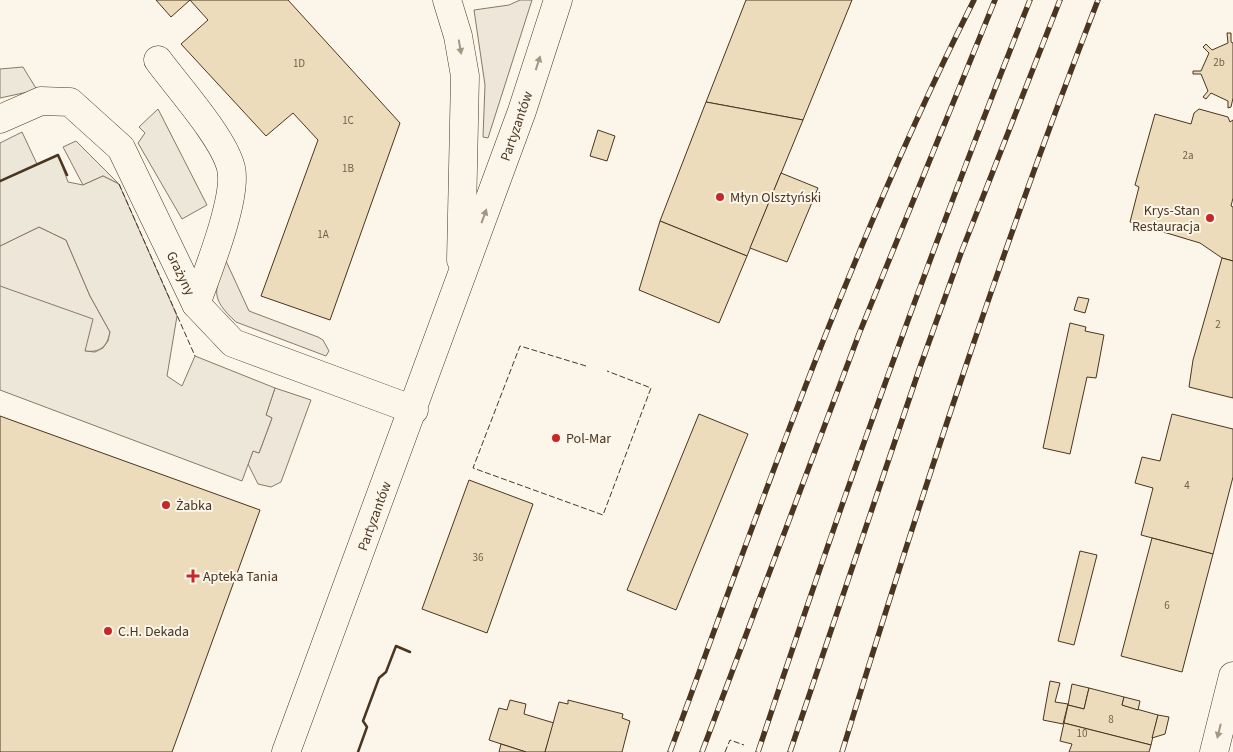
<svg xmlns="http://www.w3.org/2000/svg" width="1233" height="752" viewBox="0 0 1233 752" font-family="'Source Sans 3',sans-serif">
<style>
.green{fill:#ede6d9;stroke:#887966}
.parking{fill:#ede7d9;stroke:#887966}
.building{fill:#ecdcbc;stroke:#4a3520}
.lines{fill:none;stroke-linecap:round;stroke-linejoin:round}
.minor-casing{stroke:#4a3520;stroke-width:29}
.minor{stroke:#fbf6e9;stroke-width:28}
.rail-casing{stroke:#4a3520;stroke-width:5.5}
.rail{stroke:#fbf6e9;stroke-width:4;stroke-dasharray:11;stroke-linecap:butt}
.fence{stroke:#4a3520;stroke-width:1;stroke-dasharray:6 2.5;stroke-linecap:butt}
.wall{stroke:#4a3520;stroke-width:2.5}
.oneway{fill:#a29684}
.poi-dot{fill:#c62828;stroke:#fbf6e9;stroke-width:2}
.labels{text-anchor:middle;stroke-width:4;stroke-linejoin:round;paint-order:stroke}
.number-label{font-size:11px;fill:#725f47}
.street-label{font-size:14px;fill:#4a3520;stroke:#fbf6e9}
.poi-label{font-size:14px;fill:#4a3520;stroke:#fbf6e9;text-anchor:start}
</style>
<rect width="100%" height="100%" fill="#fbf6e9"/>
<g class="green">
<path d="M520 0H532L488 138 483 137 485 85 474 10 509 5Z"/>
<path d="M76 141 119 184 103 176 83 185 63 147Z"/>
<path d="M39 227 66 240 90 296 110 332C107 347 100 353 84 351L0 286V246Z"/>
<path d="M226 261 249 311 318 337 323 340 329 351 326 356 236 322C210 298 214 291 226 261Z"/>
<path d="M275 388 311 400 281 482 271 487 258 484 248 464 253 451 259 453 272 418 266 415Z"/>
</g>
<g class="parking">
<path d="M23 67 37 90 0 98V69Z"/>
<path d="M158 109 207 205 182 219 138 143 145 133 139 127Z"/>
<path d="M22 132 37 164 58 155 68 182 83 185 103 176 119 184 177 316 167 376 182 386 195 356 275 388 266 415 272 418 259 453 253 451 242 481 0 390V286L93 319 85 351 95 352 103 348 108 341 110 332 90 296 66 240 39 227 0 246V143Z"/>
</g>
<g class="building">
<path d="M156 0H190L171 17Z"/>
<path d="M288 0 400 123 330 320 261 296 318 140 293 113 266 136 181 44 208 20 190 0Z"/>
<path d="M746 0H852L803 120 706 102Z"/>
<path d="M1227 33H1231V42L1233 43V98L1231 107 1228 108V101L1211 93 1206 99 1203 97 1208 91 1201 74H1193V71H1201L1209 53 1203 47 1206 44 1212 50 1228 43Z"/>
<path d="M706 102 803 120 747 256 660 221Z"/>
<path d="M1199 109 1228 117 1230 122 1233 120V198L1231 206 1233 207V261L1222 258 1200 243 1130 222 1139 187 1135 185 1155 114 1191 124 1194 113Z"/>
<path d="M598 130 615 136 607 161 590 156Z"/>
<path d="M781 173 818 188 787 262 750 248Z"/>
<path d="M660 221 747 256 719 323 639 290Z"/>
<path d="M1222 258 1233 261V398L1189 387 1193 360Z"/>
<path d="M1078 297 1089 299 1085 313 1074 310Z"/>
<path d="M1070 323 1086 327 1085 331 1104 335 1096 378 1087 377 1070 454 1043 448Z"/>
<path d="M699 414 748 434 676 610 627 590Z"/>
<path d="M1172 414 1233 429V477L1213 554 1141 535 1153 488 1135 483 1142 457 1160 461Z"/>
<path d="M0 416 260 510 172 752H0Z"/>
<path d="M469 480 533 504 487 633 422 609Z"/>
<path d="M1152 538 1213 554 1182 672 1121 656Z"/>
<path d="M1080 551 1097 555 1074 645 1058 641Z"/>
<path d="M1050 681 1060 683 1055 702 1068 704 1063 724 1043 720Z"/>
<path d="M1072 684 1089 688 1084 709 1068 705Z"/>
<path d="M1089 688 1124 697 1122 705 1158 715 1151 745 1064 723 1068 705 1084 709Z"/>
<path d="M1124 697 1140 701 1138 710 1122 705Z"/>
<path d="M510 700 526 704 524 714 554 723 545 752H526L489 740 499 708 507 710Z"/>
<path d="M568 700 623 714 622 718 630 721 622 752H545L559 702 568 704Z"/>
<path d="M1158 715 1169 717 1165 734 1152 738Z"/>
<path d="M1064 723 1151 745 1149 752H1069L1072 744 1060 741Z"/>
<path d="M501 744 526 752H499Z"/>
</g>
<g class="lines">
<defs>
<g id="minor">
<path d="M447 0 458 36 465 76 461 260"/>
<path d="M158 60C177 86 224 138 231 168 238 197 207 273 196 304"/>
<path d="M0 119 41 101 70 102 121 148 196 304 233 343 414 410"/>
<path d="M286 752 522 111 558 0"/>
<path d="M1214 752 1233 676"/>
</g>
</defs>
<use href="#minor" class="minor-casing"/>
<use href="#minor" class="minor"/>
<defs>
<g id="rail">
<path d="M670 752C763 498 852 242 974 0"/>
<path d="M702 752 859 334 995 0"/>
<path d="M758 752C842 499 931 248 1030 0"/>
<path d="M790 752 920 367 961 253 1060 0"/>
<path d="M842 752C920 499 1002 247 1098 0"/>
</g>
</defs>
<use href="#rail" class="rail-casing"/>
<use href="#rail" class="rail"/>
<g class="fence">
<path d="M119 184 195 356"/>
<path d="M586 366 520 346 473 468 603 515 651 388 607 371"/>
<path d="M725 752 730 740 744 745"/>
</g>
<g class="wall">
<path d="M0 181 58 155 67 175"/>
<path d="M358 752 367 727 363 721 379 678 386 672 396 646 410 652"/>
</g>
</g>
<defs><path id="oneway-solid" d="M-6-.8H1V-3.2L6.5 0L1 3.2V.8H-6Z" transform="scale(1.25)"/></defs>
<g class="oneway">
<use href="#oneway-solid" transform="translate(460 47) rotate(80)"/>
<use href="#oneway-solid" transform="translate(538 63) rotate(-72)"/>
<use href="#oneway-solid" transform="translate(484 216) rotate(-70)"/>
<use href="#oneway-solid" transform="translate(1219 731) rotate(104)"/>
</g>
<g class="poi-dot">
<circle cx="720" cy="197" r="5"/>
<circle cx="1210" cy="218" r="5"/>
<circle cx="556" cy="438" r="5"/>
<circle cx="166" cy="505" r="5"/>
<path d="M190.5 568.5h5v5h5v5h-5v5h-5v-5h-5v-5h5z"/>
<circle cx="108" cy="631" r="5"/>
</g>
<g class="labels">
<g class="number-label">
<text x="1219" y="66">2b</text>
<text x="299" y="67">1D</text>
<text x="348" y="124">1C</text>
<text x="1188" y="159">2a</text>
<text x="348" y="172">1B</text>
<text x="323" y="238">1A</text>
<text x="1218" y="328">2</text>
<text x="1187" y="489">4</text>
<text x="478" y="561">36</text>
<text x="1167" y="609">6</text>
<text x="1111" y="723">8</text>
<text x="1082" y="737">10</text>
</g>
<g class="street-label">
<text transform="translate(516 126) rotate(-71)" y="5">Partyzantów</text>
<text transform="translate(181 273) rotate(64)" y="5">Grażyny</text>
<text transform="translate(374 516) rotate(-70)" y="5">Partyzantów</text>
</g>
<g class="poi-label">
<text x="730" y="202">Młyn Olsztyński</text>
<text x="1200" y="215" text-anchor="end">Krys-Stan<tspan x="1200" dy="16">Restauracja</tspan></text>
<text x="566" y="443">Pol-Mar</text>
<text x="176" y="510">Żabka</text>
<text x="203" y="581">Apteka Tania</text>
<text x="118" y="636">C.H. Dekada</text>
</g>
</g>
</svg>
